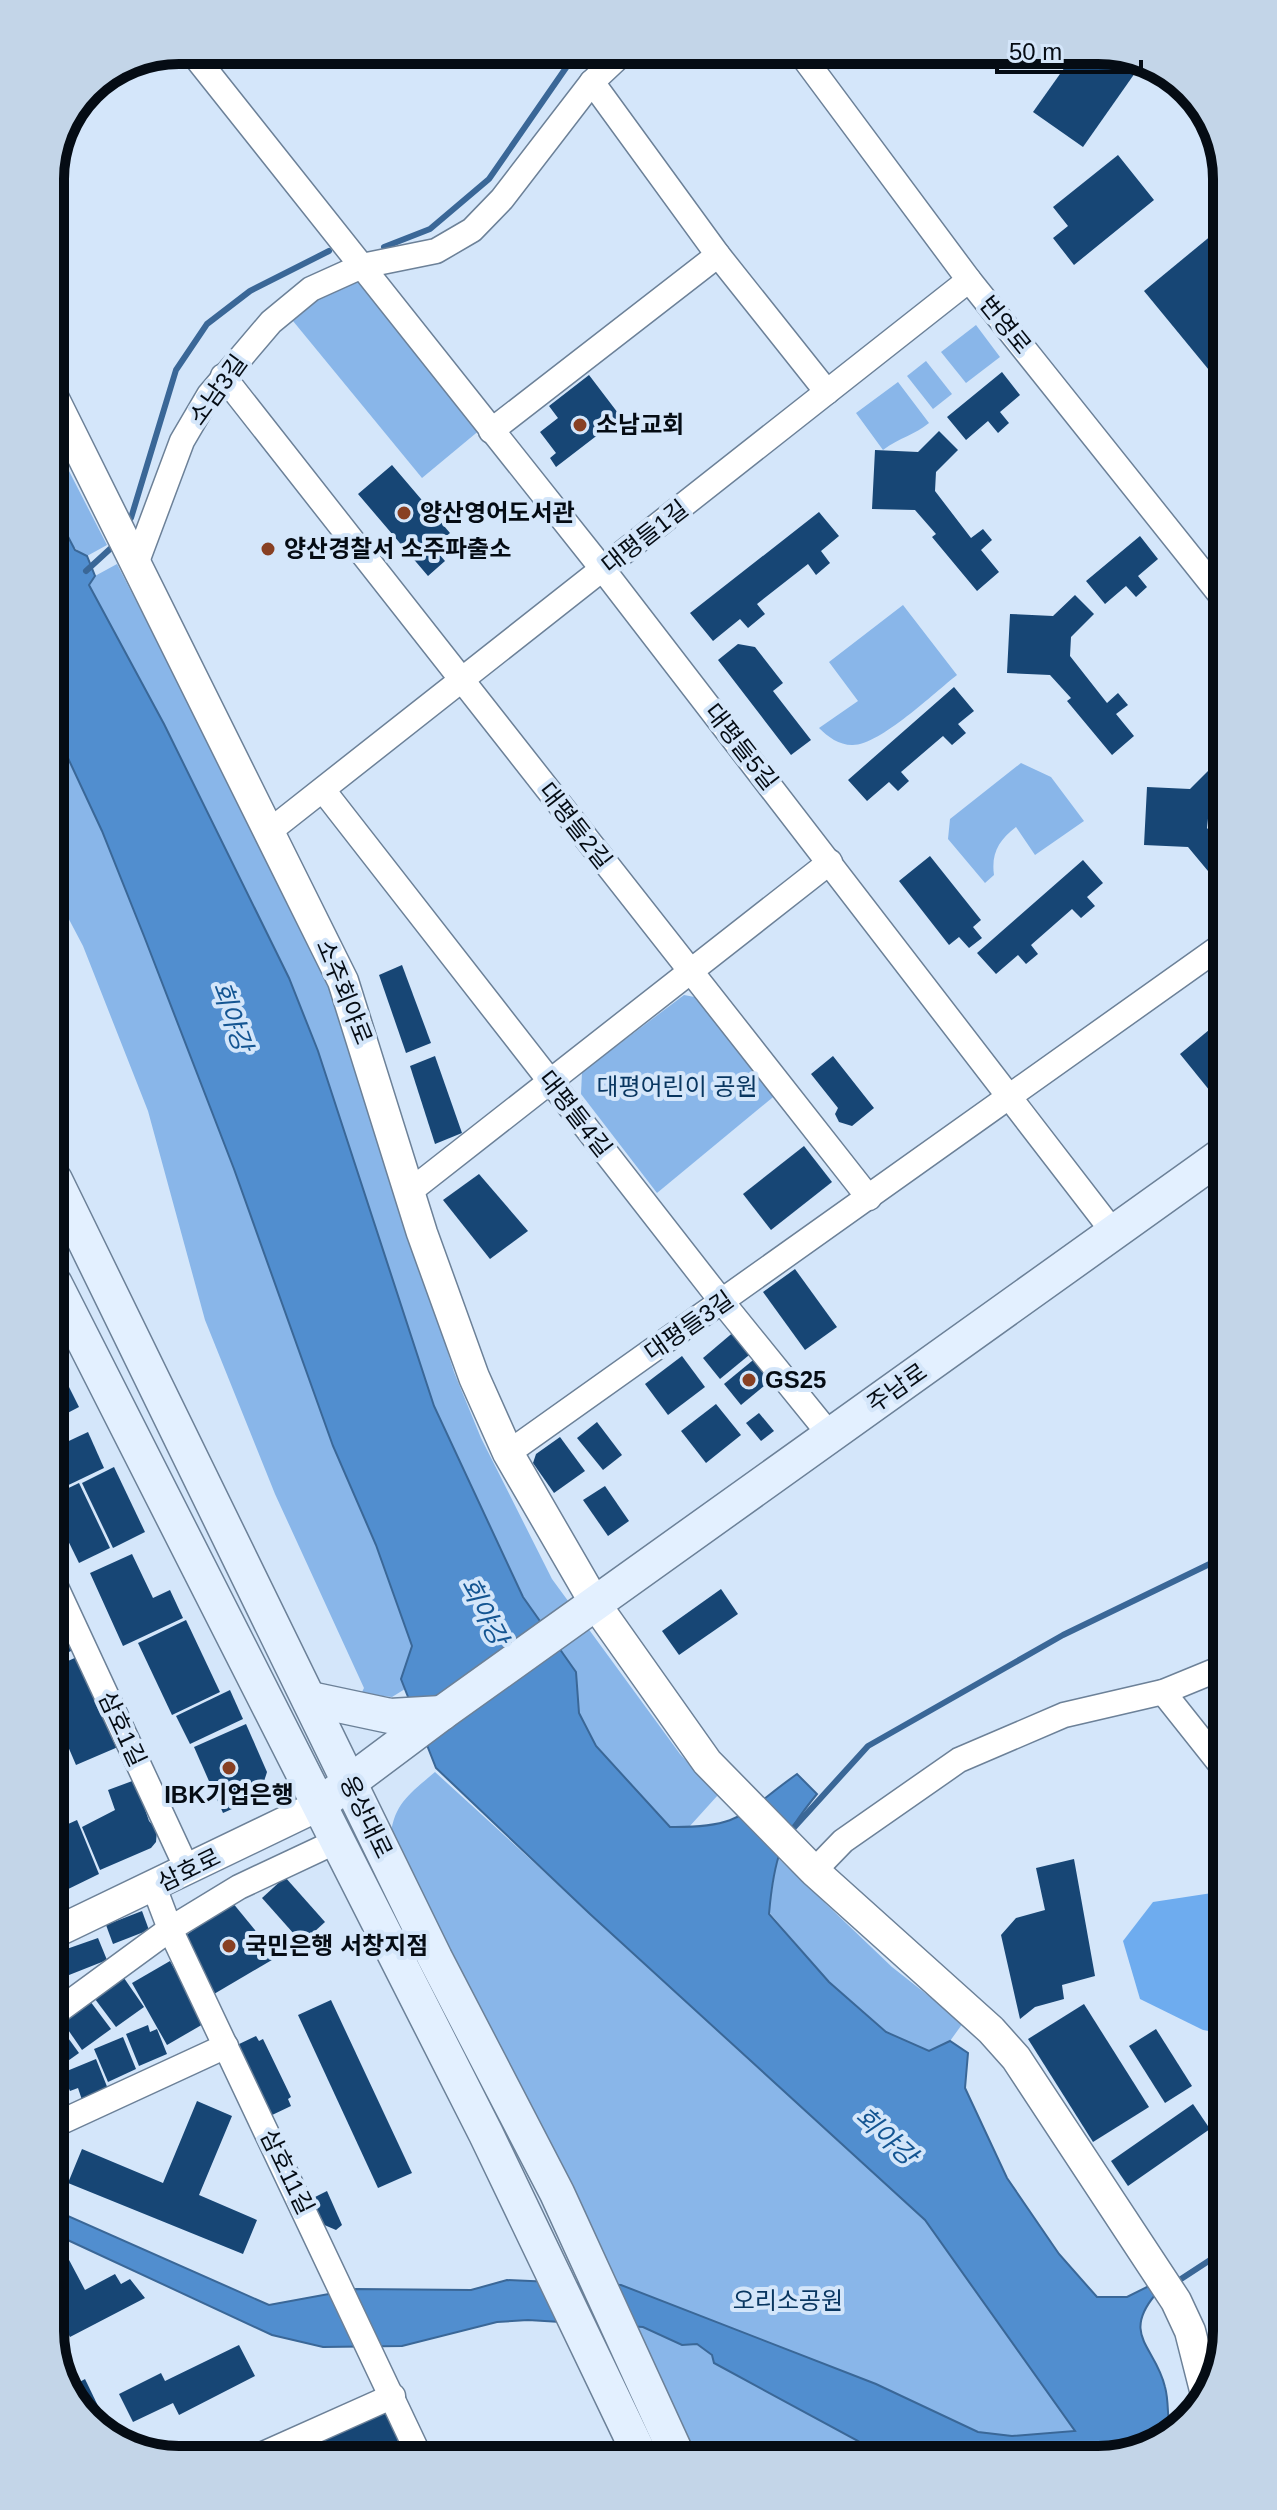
<svg xmlns="http://www.w3.org/2000/svg" width="1277" height="2510" viewBox="0 0 1277 2510" font-family="Helvetica,'Noto Sans KR',sans-serif">
<style>
.green{fill:#89b6e9}
.forest{fill:#6eacef}
.water{fill:#518ecf;stroke:#3a6797;stroke-width:2}
.lines{fill:none;stroke-linecap:round;stroke-linejoin:round}
.stream{stroke:#3a6797;stroke-width:6}
.building{fill:#174675}
.minor-casing{stroke:#6c8198;stroke-width:27}
.tertiary-casing{stroke:#6c8198;stroke-width:33}
.secondary-casing{stroke:#6c8198;stroke-width:37}
.minor{stroke:#fff;stroke-width:24}
.tertiary{stroke:#fff;stroke-width:30}
.secondary{stroke:#e3f0ff;stroke-width:34}
.poi-dot{fill:#884023;stroke:#d4e6fa;stroke-width:3}
.labels{text-anchor:middle;stroke-width:8;stroke-linejoin:round;paint-order:stroke}
.street-label{font-size:24px;fill:#050c14;stroke:#d4e6fa}
.poi-label{font-size:24px;font-weight:bold;fill:#050c14;stroke:#d4e6fa;text-anchor:start}
.park-label{font-size:24px;fill:#083660;stroke:#d4e6fa}
.water-label{font-size:26px;font-style:italic;fill:#145592;stroke:#d4e6fa}
.rim{fill:none;stroke:#050c14;stroke-width:10}
</style>
<rect width="100%" height="100%" fill="#d4e6fa"/>
<g class="green">
<path d="M357 280 481 429 422 478 293 321 325 294Z"/>
<path d="M976 325 1000 357 966 383 941 352Z"/>
<path d="M926 361 952 394 933 409 907 376Z"/>
<path d="M898 382 929 423C916 434 899 438 883 450L856 413Z"/>
<path d="M51 436 107 545 87 556C45 535 52 476 51 436Z"/>
<path d="M117 564 315 948 351 1044 454 1372 481 1438 552 1579 680 1754 718 1795 689 1827H670L596 1746 579 1713 576 1672 523 1597 434 1406 318 1051 289 978 164 724 89 585 95 576Z"/>
<path d="M903 605 957 675C935 692 879 746 852 745 839 745 828 737 819 728L858 701 829 662Z"/>
<path d="M53 726 102 831 144 936 234 1169 333 1446 376 1545 412 1647 401 1679 405 1689 392 1697 361 1694 364 1688 275 1494 205 1320 148 1111 83 946 53 889Z"/>
<path d="M1021 763 1051 777 1084 821 1035 855 1016 827C999 840 991 853 994 875L985 883 948 839 950 819Z"/>
<path d="M684 995 700 998 778 1093 657 1193 581 1094 582 1072Z"/>
<path d="M435 1772 925 2220 1090 2451 695 2455 391 1834C394 1803 413 1791 435 1772Z"/>
<path d="M777 1857 892 1967 963 2023 950 2041 929 2051 886 2032 829 1982 769 1912Z"/>
</g>
<path class="forest" d="M1225 1891 1226 2034 1203 2030 1140 1999 1123 1941 1153 1902Z"/>
<path class="water" d="M52 506 75 550 87 556 95 576 89 585 164 724 289 978 318 1051 434 1406 523 1597 576 1672 579 1713 596 1746 670 1827C743 1828 742 1813 797 1774L817 1794C780 1839 774 1857 769 1914L829 1982 886 2032 929 2051 950 2041 968 2053 965 2088 1007 2178 1059 2254 1097 2297H1127L1151 2285 1155 2295C1121 2336 1156 2347 1165 2387 1169 2401 1167 2417 1170 2432L1147 2450 880 2453 714 2363 712 2355 697 2344 682 2345 643 2327 528 2320 497 2322 402 2346 323 2347 272 2335 59 2236V2212L269 2305 356 2289 471 2290 507 2280 621 2285 876 2384 978 2432 1012 2436 1075 2431 925 2220 590 1914 436 1768 401 1679 412 1646 376 1545 333 1446 234 1169 144 936 102 831 53 726Z"/>
<g class="lines">
<g class="stream">
<path d="M384 247 430 229 489 179 570 62 572 50"/>
<path d="M131 518 176 370 207 324 250 291 329 251"/>
<path d="M86 571 110 549"/>
<path d="M789 1833 868 1746 1063 1635 1224 1557"/>
<path d="M1181 2279 1227 2249"/>
</g>
</g>
<g class="building">
<path d="M1077 50H1107L1142 63 1083 147 1033 112Z"/>
<path d="M1118 155 1154 200 1074 265 1053 238 1068 226 1053 207Z"/>
<path d="M1218 230V381L1144 291Z"/>
<path d="M1002 372 1020 395 1000 412 1009 423 998 433 988 421 966 440 947 417Z"/>
<path d="M589 375 621 417 556 467 550 458 556 453 540 432 558 418 549 406Z"/>
<path d="M939 431 958 450 936 472 935 491 971 538 983 529 992 540 981 550 999 572 977 591 932 537 936 534 915 510 872 509 875 450 918 452Z"/>
<path d="M392 465 450 533 433 547 445 561 428 576 358 494Z"/>
<path d="M819 512 839 536 821 551 830 563 816 575 808 564 757 604 765 614 748 628 740 619 713 641 690 613Z"/>
<path d="M1140 536 1158 559 1138 576 1147 587 1136 597 1126 586 1105 604 1086 581Z"/>
<path d="M1075 595 1094 614 1071 637 1070 656 1107 703 1118 693 1128 705 1116 714 1134 736 1112 755 1067 701 1071 698 1050 675 1007 673 1010 614 1053 616Z"/>
<path d="M738 644 755 647 783 683 773 691 811 740 791 755 718 660Z"/>
<path d="M954 687 974 711 958 724 966 733 952 745 943 736 901 772 909 781 898 791 889 782 867 801 848 780Z"/>
<path d="M1211 768 1220 776V797L1209 809 1207 828 1220 843 1221 860 1208 871 1188 847 1144 845 1147 787 1190 789Z"/>
<path d="M930 856 981 920 973 927 982 938 969 948 959 937 949 945 899 881Z"/>
<path d="M1083 860 1103 883 1087 897 1095 906 1081 918 1072 909 1031 945 1038 954 1026 964 1018 955 996 974 977 953Z"/>
<path d="M402 965 431 1043 406 1053 379 975Z"/>
<path d="M1215 1025 1221 1033 1222 1082 1210 1091 1180 1054Z"/>
<path d="M435 1056 462 1133 435 1144 410 1066Z"/>
<path d="M833 1056 874 1108 852 1126 839 1122 835 1114 838 1108 811 1074Z"/>
<path d="M804 1146 832 1182 771 1230 743 1194Z"/>
<path d="M479 1174 528 1231 490 1259 443 1200Z"/>
<path d="M795 1269 837 1327 805 1350 763 1292Z"/>
<path d="M736 1330 754 1351 720 1379 703 1358Z"/>
<path d="M682 1356 705 1387 668 1415 645 1384Z"/>
<path d="M758 1356 775 1377 741 1405 724 1384Z"/>
<path d="M67 1383 79 1407 56 1419 55 1389Z"/>
<path d="M716 1404 741 1435 706 1463 681 1431Z"/>
<path d="M759 1413 774 1431 761 1441 746 1423Z"/>
<path d="M597 1422 622 1455 603 1470 577 1438Z"/>
<path d="M88 1432 104 1468 56 1491V1447Z"/>
<path d="M560 1437 585 1471 554 1493 533 1463 536 1454Z"/>
<path d="M114 1467 145 1532 113 1548 82 1483Z"/>
<path d="M79 1483 110 1548 79 1563 56 1516V1494Z"/>
<path d="M605 1486 629 1521 608 1536 583 1500Z"/>
<path d="M132 1554 153 1598 170 1590 183 1618 123 1646 90 1573Z"/>
<path d="M721 1589 738 1614 679 1655 662 1631Z"/>
<path d="M56 1614 73 1650 57 1658Z"/>
<path d="M186 1620 220 1692 172 1715 138 1643Z"/>
<path d="M79 1656 118 1747 76 1765 61 1730 57 1732V1666Z"/>
<path d="M230 1690 243 1719 190 1744 176 1716Z"/>
<path d="M246 1724 267 1772 259 1797 223 1813 194 1747Z"/>
<path d="M135 1780 149 1821 157 1830 156 1842 151 1848 100 1870 82 1827 115 1810 108 1790Z"/>
<path d="M77 1820 99 1874 58 1894 57 1829Z"/>
<path d="M1074 1859 1095 1976 1062 1985 1064 1999 1035 2007 1020 2019 1001 1935 1016 1918 1045 1910 1036 1868Z"/>
<path d="M285 1877 325 1922 302 1943 262 1898Z"/>
<path d="M232 1902 277 1957 214 1994 185 1936Z"/>
<path d="M142 1911 149 1930 113 1944 106 1925Z"/>
<path d="M98 1938 107 1960 64 1977 66 1983 58 1986V1952Z"/>
<path d="M170 1961 205 2023 167 2045 132 1983Z"/>
<path d="M124 1978 144 2007 116 2027 95 1999Z"/>
<path d="M331 2000 412 2173 378 2188 298 2015Z"/>
<path d="M90 2001 111 2029 82 2050 62 2021Z"/>
<path d="M1084 2004 1149 2107 1093 2142 1028 2039Z"/>
<path d="M58 2024 79 2053 58 2068Z"/>
<path d="M148 2025 150 2032 157 2029 167 2054 139 2066 126 2034Z"/>
<path d="M1156 2029 1192 2086 1165 2103 1129 2046Z"/>
<path d="M256 2036 259 2041 263 2039 291 2097 288 2099 291 2106 270 2116 237 2045Z"/>
<path d="M123 2037 136 2069 108 2082 94 2049Z"/>
<path d="M96 2059 108 2089 82 2100 78 2088 70 2091 62 2073Z"/>
<path d="M197 2101 232 2116 199 2195 257 2220 243 2254 68 2183 82 2149 163 2183Z"/>
<path d="M1193 2104 1210 2129 1128 2186 1111 2161Z"/>
<path d="M327 2191 342 2225 336 2230 322 2224 311 2199Z"/>
<path d="M59 2241 85 2290 115 2274 121 2284 130 2279 145 2298 70 2337 59 2316Z"/>
<path d="M239 2345 255 2376 179 2415 173 2403 133 2422 119 2394 161 2373 165 2381Z"/>
<path d="M85 2379 114 2439 101 2434 72 2397 74 2385Z"/>
<path d="M378 2411 391 2416 401 2439 363 2458 275 2459Z"/>
</g>
<g class="lines">
<defs>
<g id="minor">
<path d="M190 50 608 576 1114 1233"/>
<path d="M798 50 969 280 1219 593"/>
<path d="M592 82 718 255 827 392"/>
<path d="M223 376 869 1198"/>
<path d="M491 431 718 255"/>
<path d="M136 564 182 441 209 395 271 322 311 289 362 266 436 251 472 230 502 199 592 82 626 50"/>
<path d="M323 790 723 1303 830 1435"/>
<path d="M271 830 969 280"/>
<path d="M409 1192 830 862"/>
<path d="M508 1453 1221 946"/>
<path d="M56 1587 188 1871"/>
<path d="M1163 1692 1225 1770"/>
<path d="M814 1871 843 1841 959 1760 1064 1715 1163 1692 1224 1667"/>
<path d="M154 1887 170 1929 420 2457"/>
<path d="M58 2011 170 1929 239 1887 337 1841"/>
<path d="M59 2123 226 2046"/>
<path d="M252 2459 393 2396"/>
</g>
<g id="tertiary">
<path d="M51 393 343 981 422 1233 474 1377 508 1453 596 1605 707 1762 814 1871 991 2030 1016 2058 1176 2301 1190 2331 1207 2398"/>
<path d="M58 1931 318 1806"/>
</g>
<g id="secondary">
<path d="M55 1180 435 1958 557 2193 677 2455"/>
<path d="M55 1284 486 2134 640 2455"/>
<path d="M310 1699 390 1716 442 1713"/>
<path d="M331 1796 442 1713 1222 1155"/>
</g>
</defs>
<use href="#minor" class="minor-casing"/>
<use href="#tertiary" class="tertiary-casing"/>
<use href="#secondary" class="secondary-casing"/>
<use href="#minor" class="minor"/>
<use href="#tertiary" class="tertiary"/>
<use href="#secondary" class="secondary"/>
</g>
<g class="poi-dot">
<circle cx="580" cy="425" r="8"/>
<circle cx="404" cy="513" r="8"/>
<circle cx="268" cy="549" r="8"/>
<circle cx="749" cy="1380" r="8"/>
<circle cx="229" cy="1768" r="8"/>
<circle cx="229" cy="1946" r="8"/>
</g>
<g class="labels">
<g class="street-label">
<text transform="translate(1005 325) rotate(51)" y="8">번영로</text>
<text transform="translate(218 390) rotate(-54)" y="8">소남3길</text>
<text transform="translate(645 537) rotate(-38)" y="8">대평들1길</text>
<text transform="translate(741 747) rotate(52)" y="8">대평들5길</text>
<text transform="translate(575 826) rotate(52)" y="8">대평들2길</text>
<text transform="translate(344 992) rotate(68)" y="8">소주회야로</text>
<text transform="translate(575 1114) rotate(52)" y="8">대평들4길</text>
<text transform="translate(689 1326) rotate(-35)" y="8">대평들3길</text>
<text transform="translate(897 1388) rotate(-35)" y="8">주남로</text>
<text transform="translate(122 1729) rotate(65)" y="8">삼호1길</text>
<text transform="translate(366 1817) rotate(64)" y="8">웅상대로</text>
<text transform="translate(189 1870) rotate(-26)" y="8">삼호로</text>
<text transform="translate(287 2172) rotate(64)" y="8">삼호11길</text>
</g>
<g class="poi-label">
<text x="596" y="433">소남교회</text>
<text x="420" y="521">양산영어도서관</text>
<text x="284" y="557">양산경찰서 소주파출소</text>
<text x="765" y="1388">GS25</text>
<text x="229" y="1803" text-anchor="middle">IBK기업은행</text>
<text x="245" y="1954">국민은행 서창지점</text>
</g>
<g class="park-label">
<text x="677" y="1095">대평어린이 공원</text>
<text x="788" y="2309">오리소공원</text>
</g>
<g class="water-label">
<text transform="translate(232 1016) rotate(71)" y="9">회야강</text>
<text transform="translate(484 1611) rotate(63)" y="9">회야강</text>
<text transform="translate(886 2136) rotate(42)" y="9">회야강</text>
</g>
</g>
<path d="M0 0H1277V2510H0ZM179 64H1098A115 115 0 0 1 1213 179V2331A115 115 0 0 1 1098 2446H179A115 115 0 0 1 64 2331V179A115 115 0 0 1 179 64Z" fill="#c3d5e8" fill-rule="evenodd"/>
<path class="rim" d="M179 64H1098A115 115 0 0 1 1213 179V2331A115 115 0 0 1 1098 2446H179A115 115 0 0 1 64 2331V179A115 115 0 0 1 179 64Z"/>
<path d="M997 60v12h144v-12" fill="none" stroke="#050c14" stroke-width="4"/>
<text x="1009" y="60" font-size="24" fill="#050c14" stroke="#d4e6fa" stroke-width="6" paint-order="stroke">50 m</text>
</svg>
